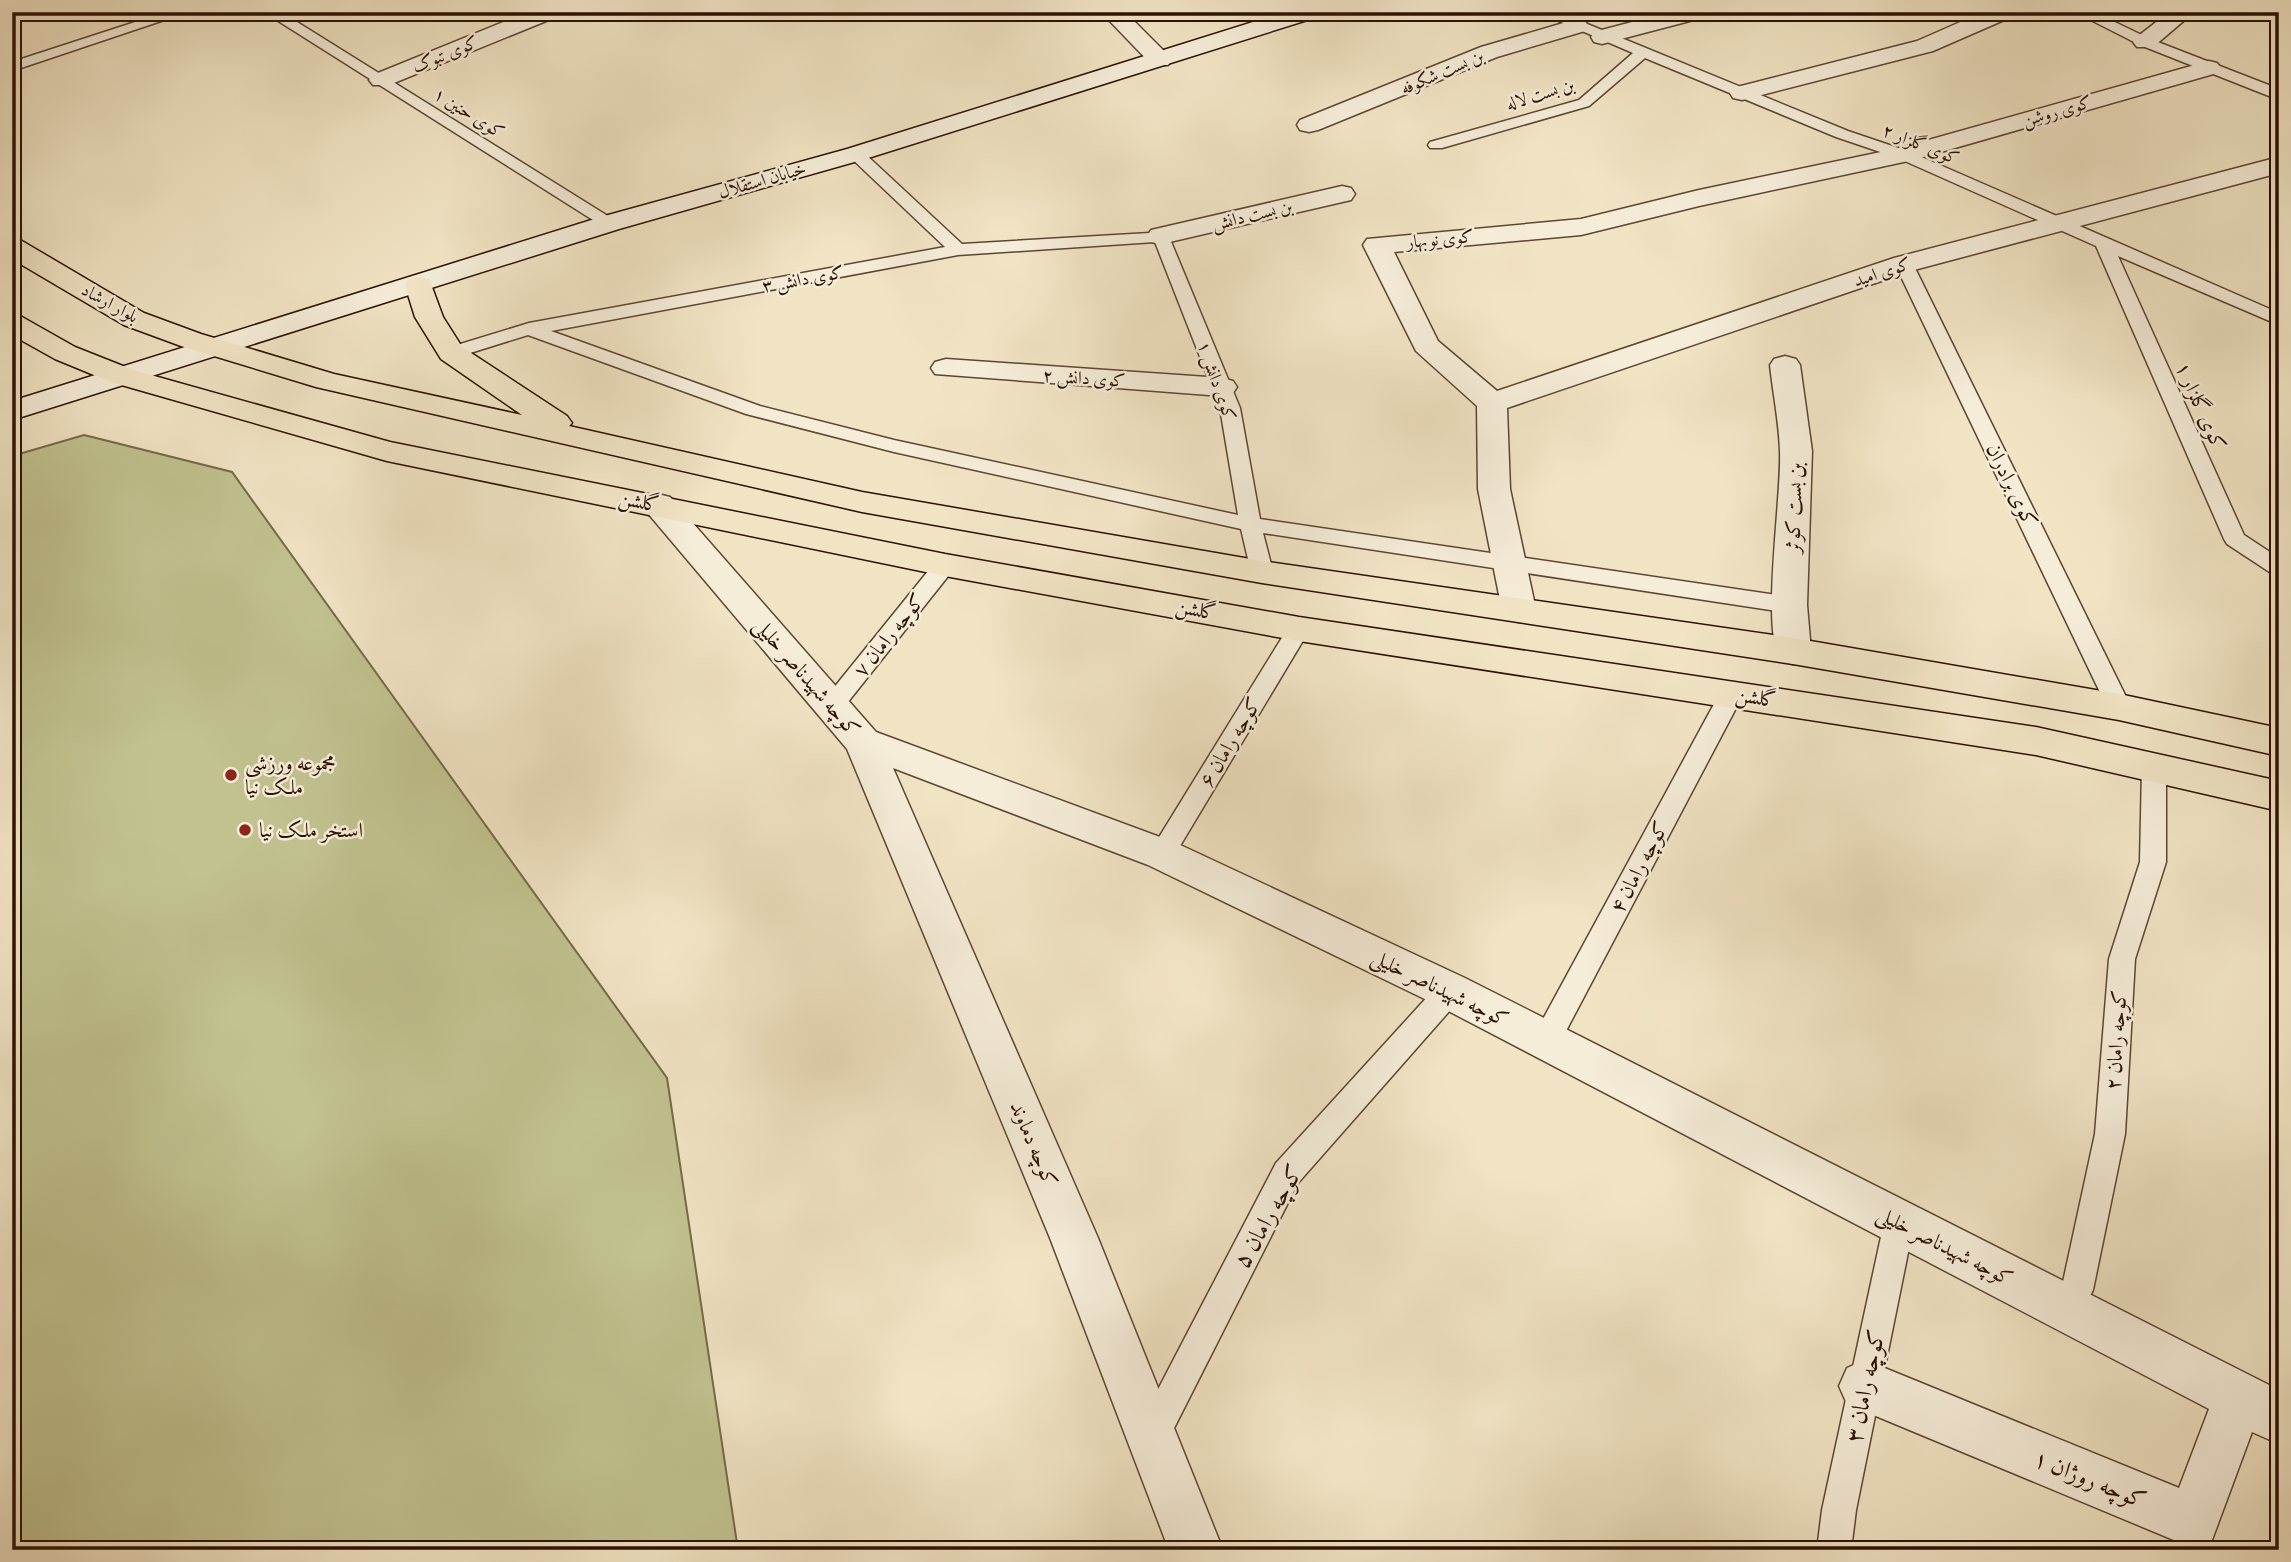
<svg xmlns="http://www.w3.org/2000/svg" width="2291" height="1562" viewBox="0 0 2291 1562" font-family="Alegreya,Amiri,serif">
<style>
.green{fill:#c1c290;stroke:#766a48;stroke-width:2}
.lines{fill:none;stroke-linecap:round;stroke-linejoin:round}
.service-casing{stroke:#5c4632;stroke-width:3}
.minor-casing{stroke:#5c4632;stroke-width:3}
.secondary-casing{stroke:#2a1101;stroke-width:3}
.primary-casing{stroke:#2a1101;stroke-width:3}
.service{fill:#f6edd9;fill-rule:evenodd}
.minor{fill:#f6edd9;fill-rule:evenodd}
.secondary{fill:#f6edd9;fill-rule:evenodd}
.primary{fill:#f1e4c5;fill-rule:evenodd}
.poi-dot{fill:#8f2418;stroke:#f6edd9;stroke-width:2.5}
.labels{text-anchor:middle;stroke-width:5;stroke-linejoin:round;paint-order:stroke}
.far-street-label{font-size:18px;fill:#2a1101;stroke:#f6edd9}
.street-label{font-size:21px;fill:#2a1101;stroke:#f6edd9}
.poi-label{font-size:21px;fill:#2a1101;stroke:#f6edd9;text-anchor:start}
.near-street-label{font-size:24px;fill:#2a1101;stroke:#f6edd9}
</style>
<rect width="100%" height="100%" fill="#f1e4c5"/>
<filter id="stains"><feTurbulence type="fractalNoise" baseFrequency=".00286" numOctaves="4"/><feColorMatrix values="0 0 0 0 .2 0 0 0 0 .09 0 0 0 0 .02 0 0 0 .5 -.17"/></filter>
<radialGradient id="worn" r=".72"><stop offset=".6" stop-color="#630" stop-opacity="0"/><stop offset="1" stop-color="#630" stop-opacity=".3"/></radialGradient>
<path class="green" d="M84 435 232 472 667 1078 738 1550H12V456Z"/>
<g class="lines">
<defs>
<g id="service">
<path d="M166 12H188L12 71V62Z"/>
<path d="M264 12H281L619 223 610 228 604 227Z"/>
<path d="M1538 12H1558L1848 131 1910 152 2279 313V325L2118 256 2244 535 2279 558V575L2271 573 2227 544 2224 539 2096 246 1898 158 1836 137 1645 58 1589 106 1442 148H1430L1428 145 1430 142 1579 100 1633 53Z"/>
<path d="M2075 12H2094L2150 39 2279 89V100L2140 45Z"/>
<path d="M856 149 862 151 962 244 1167 232 1240 408 1260 519 1790 597 1798 600 1801 605 1798 610 1790 613 1263 533 1273 572 1270 577 1262 579 1254 577 1251 572 1241 529 894 452 746 414 528 335 451 359 442 353 444 349 529 323 945 247 850 157 848 154ZM1155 242 1220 408 1238 515 894 440 760 406 551 331 958 255Z"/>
<path d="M1904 259 1913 264 2131 707 2127 713 2119 716 2111 713 2107 707 1895 264Z"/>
<path d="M945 558 953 560 956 565 953 570 840 712 832 715 824 712 820 706 824 700 937 560Z"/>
<path d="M1299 621 1307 623 1310 629 1171 861 1162 864 1153 861 1149 854 1153 847 1291 623Z"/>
<path d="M1732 685 1740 687 1744 693 1556 1050 1546 1053 1536 1050 1532 1041 1536 1032 1720 693 1724 687Z"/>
<path d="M2154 759 2163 762 2166 768V862L2135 959 2125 1134 2093 1290C2086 1305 2075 1315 2060 1321L2049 1317 2044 1306 2049 1295 2063 1282 2095 1134 2109 959 2140 862 2142 768 2145 762Z"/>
<path d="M1450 980 1460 983 1464 991 1460 999 1298 1183 1164 1448 1152 1453 1140 1448 1135 1436 1140 1424 1276 1163 1440 983Z"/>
<path d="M1899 1209 1910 1213 1914 1223 1856 1510 1851 1550H1817L1822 1510 1884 1223 1888 1213Z"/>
</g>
<g id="minor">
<path d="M528 12H559L556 17 389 85H373L369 80 373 75Z"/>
<path d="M1101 12H1125L1168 55 1172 60 1168 65H1152Z"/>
<path d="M1670 12H1708L1705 17 1602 44 1594 42 1591 37 1594 32Z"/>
<path d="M1983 12H2014L2011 17 1933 51 1742 100 1733 98 1730 93 1733 88 1917 41Z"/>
<path d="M2169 12H2194L2153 47H2137L2133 42 2137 37Z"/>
<path d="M1577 19 1585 21 1588 26 1585 31 1497 57 1318 130 1309 132 1300 130 1297 125 1300 120 1481 47Z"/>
<path d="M2209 61 2217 63 2221 68 2217 73 1913 160 1699 206 1581 235 1394 252 1438 341 1497 391 1894 258 2279 157V173L1914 270 1507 408 1510 489 1536 610 1531 618 1519 622 1507 618 1502 610 1478 489 1477 406 1416 351 1363 245 1367 239 1581 219 1699 190 1900 148Z"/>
<path d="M1342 186 1351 188 1355 194 1351 200 1161 244 1151 242 1147 236 1151 230Z"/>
<path d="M1785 356 1796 359 1800 365 1812 451 1807 605 1811 651 1806 660 1793 664 1780 660C1761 626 1782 497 1780 451 1779 422 1773 393 1770 365L1774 359Z"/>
<path d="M946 359 1222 378 1233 381 1237 387 1233 393 1222 396 935 374 931 368 935 362Z"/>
<path d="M658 494 670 497 876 732 1176 843 1465 978 2279 1390V1444L2252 1432 2212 1540 2193 1548 1847 1404 1839 1386 1847 1368 1865 1360 2179 1488 2209 1409 1435 1004 1148 865 893 768 1098 1238 1223 1550H1169L1050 1238 847 749 646 511 642 504 646 497Z"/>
</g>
<path id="secondary" d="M1285 12H1320L1317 17 865 159 619 229 12 420V401L601 217 847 149Z"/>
<g id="primary">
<path d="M12 239 22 241 144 313 201 334 334 374 522 415 441 359 415 317 405 285 409 279 419 277 429 279 443 317 462 347 567 416 572 423 569 426 862 492 1262 561 1793 638 2119 694 2279 728V756L2119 720 1793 664 1262 583 862 512 316 387 181 346 124 325 12 259Z"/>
<path d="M12 314 22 317 75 347 133 370 390 442 945 554 1299 617 2036 727 2279 781V811L2036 755 1299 641 945 576 387 461 111 382 55 359 12 335Z"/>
</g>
</defs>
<use href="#service" class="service-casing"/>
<use href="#minor" class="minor-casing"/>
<use href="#secondary" class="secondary-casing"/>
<use href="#primary" class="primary-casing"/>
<use href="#service" class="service"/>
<use href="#minor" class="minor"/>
<use href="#secondary" class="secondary"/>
<use href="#primary" class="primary"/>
</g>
<g class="poi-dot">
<circle cx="231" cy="775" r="7"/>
<circle cx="245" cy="830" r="7"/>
</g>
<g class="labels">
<g class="far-street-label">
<text transform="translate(445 54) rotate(-22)" y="6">کوی تبوک</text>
<text transform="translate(1442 72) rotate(-23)" y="6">بن بست شکوفه</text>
<text transform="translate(1540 94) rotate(-17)" y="6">بن بست لاله</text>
<text transform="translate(2057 111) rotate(-16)" y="6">کوی روشن</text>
<text transform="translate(469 113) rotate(32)" y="6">کوی حنین ۱</text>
<text transform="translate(1921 144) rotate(22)" y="6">کوی گلزار ۲</text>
<text transform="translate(762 180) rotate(-16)" y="6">خیابان استقلال</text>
<text transform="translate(1252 215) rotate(-13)" y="6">بن بست دانش</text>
<text transform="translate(1440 239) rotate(-5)" y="6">کوی نوبهار</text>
<text transform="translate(1882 272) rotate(-18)" y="6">کوی امید</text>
<text transform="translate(803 279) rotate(-10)" y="6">کوی دانش ۳</text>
<text transform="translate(110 303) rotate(29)" y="6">بلوار ارشاد</text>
<text transform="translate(1084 378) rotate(4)" y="6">کوی دانش ۲</text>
<text transform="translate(1217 381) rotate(71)" y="6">کوی دانش ۱</text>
</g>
<g class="street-label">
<text transform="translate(2201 406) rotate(66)" y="7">کوی گلزار ۱</text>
<text transform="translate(2012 485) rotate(64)" y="7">کوی برادران</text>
<text transform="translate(639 501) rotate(11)" y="7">گلشن</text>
<text transform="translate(1794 508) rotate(-88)" y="7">بن بست کوثر</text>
<text transform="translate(1196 609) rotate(11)" y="7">گلشن</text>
<text transform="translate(889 635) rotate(-51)" y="7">کوچه رامان ۷</text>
<text transform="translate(807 677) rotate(49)" y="7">کوچه شهیدناصر خلیلی</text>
<text transform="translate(1756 697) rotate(9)" y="7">گلشن</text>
<text transform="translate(1230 742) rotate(-59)" y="7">کوچه رامان ۶</text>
<text transform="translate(1639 867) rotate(-62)" y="7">کوچه رامان ۴</text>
<text transform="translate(1440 988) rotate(26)" y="7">کوچه شهیدناصر خلیلی</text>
<text transform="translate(2116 1040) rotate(-86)" y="7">کوچه رامان ۲</text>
<text transform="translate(1034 1144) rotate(67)" y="7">کوچه دماوند</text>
<text transform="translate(1945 1246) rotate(27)" y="7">کوچه شهیدناصر خلیلی</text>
</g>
<g class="poi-label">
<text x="245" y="770">مجموعه ورزشی<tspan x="245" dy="24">ملک نیا</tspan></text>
<text x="259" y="837">استخر ملک نیا</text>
</g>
<g class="near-street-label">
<text transform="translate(1268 1216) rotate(-60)" y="8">کوچه رامان ۵</text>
<text transform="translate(1865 1386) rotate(-78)" y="8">کوچه رامان ۳</text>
<text transform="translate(2090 1479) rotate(22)" y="8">کوچه روژان ۱</text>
</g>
</g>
<rect width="2291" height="1562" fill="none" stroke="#f1e4c5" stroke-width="42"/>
<rect x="14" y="14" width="2263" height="1534" fill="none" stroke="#2a1101" stroke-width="3.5"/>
<rect x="21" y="21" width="2249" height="1520" fill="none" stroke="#2a1101" stroke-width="2"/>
<rect width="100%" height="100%" filter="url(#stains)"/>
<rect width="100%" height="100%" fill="url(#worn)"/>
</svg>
